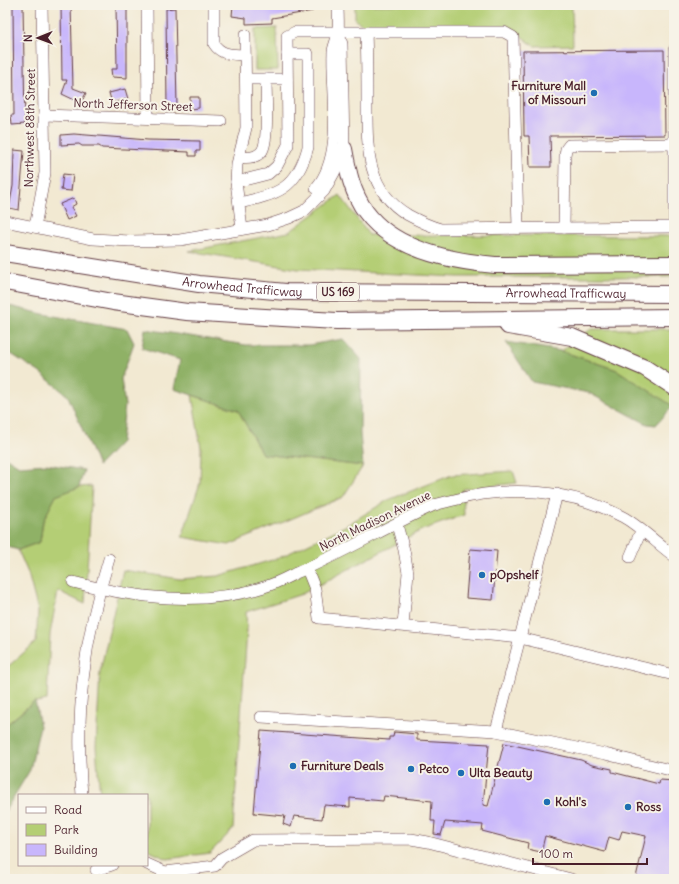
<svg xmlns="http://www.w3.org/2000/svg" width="679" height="884" viewBox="0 0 679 884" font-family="Delius,sans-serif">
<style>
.green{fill:#b4ce74;stroke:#7f7650}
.forest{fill:#8fb166;stroke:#6c6848}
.building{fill:#c8b6fc}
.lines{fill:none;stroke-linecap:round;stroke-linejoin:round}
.minor-casing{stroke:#633d44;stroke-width:12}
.highway-casing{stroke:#633d44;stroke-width:18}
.minor{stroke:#fff;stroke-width:11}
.highway{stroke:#fff;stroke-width:16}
.poi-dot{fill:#1f6fb2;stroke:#f7f3e8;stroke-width:1.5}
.labels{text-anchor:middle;stroke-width:4;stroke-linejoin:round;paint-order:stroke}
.shield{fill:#f7f3e8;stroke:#7e5f64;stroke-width:1}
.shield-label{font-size:11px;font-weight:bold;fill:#4a1f2b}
.poi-label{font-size:12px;font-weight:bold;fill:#4a1f2b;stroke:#f7f3e8;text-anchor:start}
.street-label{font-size:12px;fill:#4a1f2b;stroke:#f7f3e8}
</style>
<rect width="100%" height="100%" fill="#f7f3e8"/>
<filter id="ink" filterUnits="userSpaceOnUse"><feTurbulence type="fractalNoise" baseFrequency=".025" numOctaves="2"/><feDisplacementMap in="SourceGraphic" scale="8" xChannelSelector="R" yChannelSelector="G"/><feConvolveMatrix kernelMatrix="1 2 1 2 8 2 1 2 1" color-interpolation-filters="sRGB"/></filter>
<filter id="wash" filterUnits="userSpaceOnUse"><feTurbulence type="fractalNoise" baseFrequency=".012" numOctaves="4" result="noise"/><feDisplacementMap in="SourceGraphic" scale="16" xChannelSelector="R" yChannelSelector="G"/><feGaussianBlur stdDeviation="0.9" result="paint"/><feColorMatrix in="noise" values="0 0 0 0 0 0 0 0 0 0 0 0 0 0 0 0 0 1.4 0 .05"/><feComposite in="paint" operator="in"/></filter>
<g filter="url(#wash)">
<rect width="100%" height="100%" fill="#f2e9d2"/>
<g class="green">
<path d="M355 5H572L573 45 534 46 511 28 365 26 355 20Z"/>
<path d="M277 28 278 70H255V29Z"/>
<path d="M340 195 369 235 674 236V277H457L298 269 189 251 289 232Z"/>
<path d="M591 329H674V408L617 370 561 351Z"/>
<path d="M192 395 238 410 262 454 363 466 343 497 229 545 182 537 200 483 201 448Z"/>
<path d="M513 471 517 483 463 489 464 515 422 530 302 594 246 612 247 630 233 829 210 853 167 859 147 850V795H100L96 747 100 672 123 570 180 579 218 576 279 558 347 525 388 500 452 475Z"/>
<path d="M92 486 85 604 58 591 50 634 47 700 32 703 5 726V669L36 642 38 611 28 573 18 550 40 542 43 521 56 495 79 487Z"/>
</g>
<g class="forest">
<path d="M5 305 43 314 127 329 134 343 121 379 125 405 121 442 98 466 68 396 39 372 5 350Z"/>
<path d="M145 329 246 345H309L343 339 361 359 360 433 363 466 262 454 238 410 174 389 180 360 142 348Z"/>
<path d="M506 342 561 351 617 370 673 406 656 425 647 424 589 393 532 382Z"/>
<path d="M5 457 19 466 46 464 84 470 79 487 56 496 43 521 40 542 18 550 5 546Z"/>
<path d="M35 701 40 726 30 770 5 811V726Z"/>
</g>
<g id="blocks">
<g class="building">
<path d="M13 5H23L25 124 12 125 11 115H14Z"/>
<path d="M61 5H71L73 88 86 93 81 103 62 94 67 80H62Z"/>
<path d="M116 5H127V78L112 77 111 69H117Z"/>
<path d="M233 5H311L313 11 272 18V23L246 24V18L232 16Z"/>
<path d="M175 8 177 107H167L166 9Z"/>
<path d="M664 50 665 135 550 136 551 167H530L529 136H524L523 51Z"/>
<path d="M125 89 128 99 112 103 109 93Z"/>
<path d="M190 97H199V108L190 109Z"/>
<path d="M74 134 148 140 200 141V151H196V156H189V152L102 148 99 146H82L79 144 61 145V135Z"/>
<path d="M14 150 24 151 19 210 9 208 13 186Z"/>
<path d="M63 174 73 175 71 191 61 190Z"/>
<path d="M74 198 76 204 71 207 76 216 67 220 60 204Z"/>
<path d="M470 549 497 551 493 600 466 598Z"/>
<path d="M261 731 389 740V737H393L394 732 417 734V740L489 744 483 805 488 806 504 743 581 760 592 765 612 769V772L659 784 660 780 674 781V879H643L636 877 646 836 622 831 619 840 609 837 605 852 545 836 541 852 527 849 528 843 482 831 483 825 445 822 441 835 434 834 435 821H431L432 801 384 796 383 801 350 798V807L324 805 322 819 294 816 291 827 283 824 285 816 254 813Z"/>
</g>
</g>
</g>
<g filter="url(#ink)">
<use href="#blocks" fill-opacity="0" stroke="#633d44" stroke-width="1"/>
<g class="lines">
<defs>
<g id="minor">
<path d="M147 5 148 118"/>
<path d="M214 9V44C222 56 233 54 245 55"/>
<path d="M366 32H504L513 37 518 228"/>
<path d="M674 50V221"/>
<path d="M246 79H287"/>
<path d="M44 115 221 121"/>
<path d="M239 157C246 158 257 158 262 151 269 141 266 93 266 79"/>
<path d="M236 182 268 174 277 166 288 145 287 36 295 32H366C367 56 367 81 367 105 367 148 366 190 408 215 419 221 429 226 441 229L674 227"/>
<path d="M316 188C345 154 331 92 333 51 334 45 337 39 338 33 339 24 338 14 338 5"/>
<path d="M239 203C278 194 297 189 308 147V54H287"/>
<path d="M5 221 93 239 130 241 180 240 268 225 289 218 304 211 324 191 335 171 344 149 342 44 338 31"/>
<path d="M35 227 45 173 42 5"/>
<path d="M564 228 565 155 566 149 569 145 673 144"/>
<path d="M242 229 236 182 237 164 246 128 245 35"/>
<path d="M397 525 404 550 408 573 403 625"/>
<path d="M630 557 641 531"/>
<path d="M307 569 315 589 319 618 520 638 674 675"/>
<path d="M73 582C135 598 201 607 264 587 275 584 286 578 296 573 343 553 386 527 432 506 439 503 447 502 454 500 509 485 571 489 623 517 638 525 659 545 674 556"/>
<path d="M261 717 496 731 605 754 674 771"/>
<path d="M496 731 557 494"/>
<path d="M82 795C75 712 84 638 109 559"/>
<path d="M147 864 165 872 215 866 222 858 253 840 411 839 428 842 571 879"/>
<path d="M96 870 112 865"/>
</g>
<g id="highway">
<path d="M344 149C348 171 352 193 366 212 394 250 450 261 495 265L674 264"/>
<path id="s1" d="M5 253 199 284 286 292 674 294"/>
<path d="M5 282 113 302 187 312 265 317 337 321 674 317"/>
<path d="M508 326 572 337 645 368 674 387"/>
</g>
</defs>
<use href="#minor" class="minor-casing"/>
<use href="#highway" class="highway-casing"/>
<use href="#minor" class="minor"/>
<use href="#highway" class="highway"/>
</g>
</g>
<g class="poi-dot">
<circle cx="594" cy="93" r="4"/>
<circle cx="482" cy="575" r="4"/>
<circle cx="293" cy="766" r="4"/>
<circle cx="411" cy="769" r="4"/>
<circle cx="461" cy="773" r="4"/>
<circle cx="547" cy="802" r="4"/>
<circle cx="628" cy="807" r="4"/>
</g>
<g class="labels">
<rect class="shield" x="317" y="283" width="42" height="18" rx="3"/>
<g class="shield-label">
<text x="338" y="296">US 169</text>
</g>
<g class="poi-label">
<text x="586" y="90" text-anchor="end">Furniture Mall<tspan x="586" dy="14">of Missouri</tspan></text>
<text x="490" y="579">pOpshelf</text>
<text x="301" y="770">Furniture Deals</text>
<text x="419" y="773">Petco</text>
<text x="469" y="777">Ulta Beauty</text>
<text x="555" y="806">Kohl's</text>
<text x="636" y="811">Ross</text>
</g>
<g class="street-label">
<text transform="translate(133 105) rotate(2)" y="4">North Jefferson Street</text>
<text transform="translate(30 128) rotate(-89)" y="4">Northwest 88th Street</text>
<text dy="4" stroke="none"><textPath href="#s1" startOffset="240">Arrowhead Trafficway</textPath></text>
<text dy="4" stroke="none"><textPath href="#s1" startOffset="564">Arrowhead Trafficway</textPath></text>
<text transform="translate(375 521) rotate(-26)" y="4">North Madison Avenue</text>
</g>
</g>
<rect width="679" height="884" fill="none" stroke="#f7f3e8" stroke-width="20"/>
<rect x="18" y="794" width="130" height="72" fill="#f7f3e8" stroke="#b29e9c"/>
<rect x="26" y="807" width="20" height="6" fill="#ffffff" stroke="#b29e9c"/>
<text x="54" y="814" font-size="12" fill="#4a1f2b">Road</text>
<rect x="26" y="824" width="20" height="12" fill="#b4ce74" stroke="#b29e9c"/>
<text x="54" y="834" font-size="12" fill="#4a1f2b">Park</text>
<rect x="26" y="844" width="20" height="12" fill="#c8b6fc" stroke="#b29e9c"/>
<text x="54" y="854" font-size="12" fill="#4a1f2b">Building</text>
<g transform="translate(38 38) rotate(269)" stroke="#f7f3e8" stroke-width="3" paint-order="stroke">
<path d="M0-3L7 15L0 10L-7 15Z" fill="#4a1f2b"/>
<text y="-6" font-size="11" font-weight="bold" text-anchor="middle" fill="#4a1f2b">N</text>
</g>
<path d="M533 858v6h114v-6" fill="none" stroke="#4a1f2b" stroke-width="2"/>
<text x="539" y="858" font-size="12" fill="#4a1f2b" stroke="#f7f3e8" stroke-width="3" paint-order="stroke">100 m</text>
</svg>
